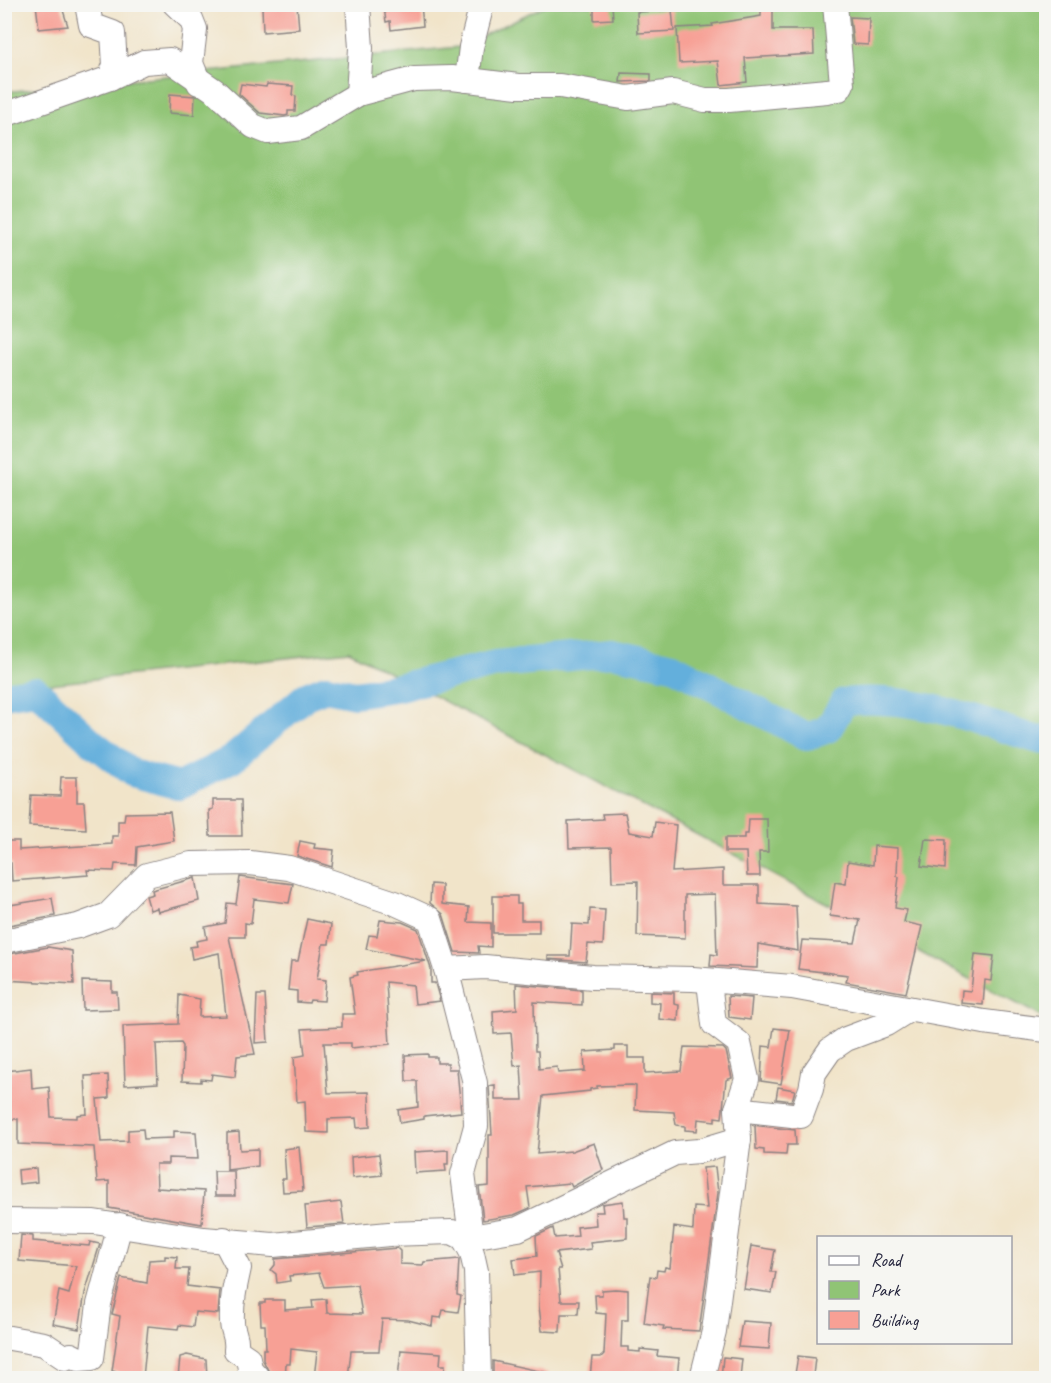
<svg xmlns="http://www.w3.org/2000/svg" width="1051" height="1383" viewBox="0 0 1051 1383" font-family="Caveat,sans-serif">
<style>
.green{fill:#90c475;stroke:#597358;stroke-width:1.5}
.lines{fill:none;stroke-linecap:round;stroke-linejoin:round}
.river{stroke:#64afdc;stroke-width:28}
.building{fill:#f7a095}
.minor-casing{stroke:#8a8382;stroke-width:26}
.minor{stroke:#fff;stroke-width:24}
</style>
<rect width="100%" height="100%" fill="#f6f6f2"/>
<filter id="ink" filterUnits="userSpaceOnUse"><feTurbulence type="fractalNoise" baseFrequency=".0167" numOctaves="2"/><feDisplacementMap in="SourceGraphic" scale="12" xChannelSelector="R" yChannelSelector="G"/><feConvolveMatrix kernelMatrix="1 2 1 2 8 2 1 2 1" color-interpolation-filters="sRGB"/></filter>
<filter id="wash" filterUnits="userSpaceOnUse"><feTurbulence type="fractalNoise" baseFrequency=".008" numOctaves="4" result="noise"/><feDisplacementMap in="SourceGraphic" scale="24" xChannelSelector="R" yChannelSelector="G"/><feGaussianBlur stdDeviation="1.35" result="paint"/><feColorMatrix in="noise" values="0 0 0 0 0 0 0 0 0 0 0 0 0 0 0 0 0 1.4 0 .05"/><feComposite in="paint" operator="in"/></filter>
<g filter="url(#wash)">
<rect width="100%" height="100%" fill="#f1e4c9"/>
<path class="green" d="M546 5H1046V1019L349 651 5 689 4 92 459 47Z"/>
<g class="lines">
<path class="river" d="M4 695 36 690 92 742 132 773 179 786 232 759 306 696 326 688 355 694 394 688 496 664 612 653 673 666 807 737 828 729 844 702C912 694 975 720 1039 740L1046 739"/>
</g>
<g id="blocks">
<g class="building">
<path d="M36 4H61L68 26 39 29Z"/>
<path d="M266 4 297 5 299 29 263 32 262 7H267Z"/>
<path d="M421 4 423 26 391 30 390 21 386 22 384 7Z"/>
<path d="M594 4H612L613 19 594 20Z"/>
<path d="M761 4H773V30H813L814 54 745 58 747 82 721 85 718 61 679 63 677 28 713 26 712 24 761 16Z"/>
<path d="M672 10 674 31 638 33 637 12Z"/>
<path d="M850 17 869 18 868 45 853 44Z"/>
<path d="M621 73 651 74V81L620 82Z"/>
<path d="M241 84 266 87 267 84 293 86 292 95 296 96 295 111H288V115L285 116 260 113 239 94Z"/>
<path d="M170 94 195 96 194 115 169 113Z"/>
<path d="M61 777H77V802H84L86 829 29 826 31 795 60 796Z"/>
<path d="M213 800H241L242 836H210L209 810 213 809Z"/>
<path d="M170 812 174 841 137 847 136 865 115 864 114 871 87 870 88 875 12 881 11 863H4V841H19V850L112 844V836H118V821H124L125 813Z"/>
<path d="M625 813 629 832 653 836 655 822 676 825 672 872 723 869V885H759V904L796 906 798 951 758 944 757 968 710 966 711 954 717 955 715 894 685 895V938L637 936 638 881 612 882 611 847 569 848 568 821 603 819 602 814Z"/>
<path d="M749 819H767L768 852H759L760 876H747L746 852H725V838H744V834H748Z"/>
<path d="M925 839 946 840 945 869 921 866Z"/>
<path d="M300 841 315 844 314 848 334 850 332 867 297 856Z"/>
<path d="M874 846 898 848 897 876 899 877 895 908 907 910 904 922 922 926 906 993 846 982 848 975 798 969 802 940 855 943 860 920 830 916 835 882 846 884 848 861 873 865Z"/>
<path d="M240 877 293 884 289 903 254 899 251 924 245 923V937H229L255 1054 237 1056 235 1077 212 1074 211 1080 201 1079V1082L182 1081 183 1046 181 1043 156 1044 158 1083 125 1085 123 1026 178 1024 179 995 200 999 199 1017 226 1016 219 953 192 959 190 947 197 946 196 941 207 939 205 927 225 923 227 903 236 904Z"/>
<path d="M195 878 199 901 158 912 157 908 150 910 146 896 153 894 152 890Z"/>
<path d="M431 884 442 885V904L469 907 468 922 491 923V947L478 946 479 953 455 952 443 914 430 903Z"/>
<path d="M493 896H517V904H521V920H539V933H493Z"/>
<path d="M52 898 55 916 4 926V906Z"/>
<path d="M590 909 605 910 603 945 588 944 586 962 548 959V956H570L572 924 589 925Z"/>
<path d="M307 919 331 924 329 944H323L317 979 326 980 324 1001 310 1000 309 1003 297 1002V991L288 990 291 961H298Z"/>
<path d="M380 920 402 922 418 929 431 969V983H435L440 1001 415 1004 413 985 386 982 390 1044 351 1048V1043H324L328 1093 369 1092 370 1127 357 1128 356 1118 328 1119V1133L306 1132 305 1101 297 1102 294 1057 305 1055 302 1029 342 1027V1014H355L350 977 358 975 357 972 426 961 366 949 369 935 377 936Z"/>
<path d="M48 947 72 951 74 984 4 980V955Z"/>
<path d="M975 954 994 956 991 981 985 980 983 1005 961 1003 962 990 971 991Z"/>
<path d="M82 981 112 982V992H117L118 1009 83 1010Z"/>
<path d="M516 984 582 990V1005L534 1002 535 1051H538L539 1069 557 1067 558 1073 585 1071 584 1052 615 1050V1046H628V1058H645V1073L681 1071 684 1047 723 1048 726 1051 732 1078 726 1080 722 1118 715 1117V1121L698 1119 697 1131 685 1130V1126L676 1125 674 1112 635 1110 636 1086 632 1085 597 1086V1088L590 1089V1091L543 1096 537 1154 572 1151 594 1143 603 1170 572 1187 570 1183 527 1187 530 1208 514 1215 483 1220 479 1187 489 1186V1135H492L489 1086 495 1085V1100H523L521 1065 514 1066 511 1033 494 1034 493 1011 517 1009Z"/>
<path d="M650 992 674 993V1004L679 1005 678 1021 659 1019 660 1003 650 1002Z"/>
<path d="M257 995H265L268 1042 255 1043Z"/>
<path d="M728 996 752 998 750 1020 729 1017Z"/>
<path d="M774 1028 790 1030 781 1084 761 1081 763 1046 771 1047Z"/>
<path d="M428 1054V1057H437V1063H448V1069H457L461 1112 424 1116V1119L400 1123 398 1110 418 1107 417 1081H406L405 1055Z"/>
<path d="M31 1068 32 1089 49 1087 51 1117 77 1118V1115L87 1114 85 1076 108 1075 109 1098 97 1099 101 1142 128 1141V1130L143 1129 144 1139 174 1138V1131L196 1132 198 1159 168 1158V1164H156L157 1188 204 1191 202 1224 109 1208V1181L97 1182 94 1147 18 1144V1119H4V1097H7L6 1071Z"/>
<path d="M778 1087 795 1090 792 1101 776 1099Z"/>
<path d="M752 1125 795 1130 796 1145H787L786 1155 764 1154V1150L756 1149 755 1126Z"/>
<path d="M239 1132 240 1150 258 1149V1166L227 1170V1133Z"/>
<path d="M299 1147 303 1191 283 1192 282 1179H286L284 1149Z"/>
<path d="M448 1150V1164H445L446 1171 415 1173 414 1152Z"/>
<path d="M379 1154 382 1175 352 1178 351 1157Z"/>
<path d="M715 1167 718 1193 699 1331 663 1329 664 1326 644 1323 650 1276 656 1277 657 1270 664 1271 665 1267 670 1268 674 1227 693 1230 694 1207 707 1208 703 1168Z"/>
<path d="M36 1168 37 1182 19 1184 18 1170Z"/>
<path d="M214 1171H234L235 1196H215Z"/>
<path d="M623 1201 624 1217H627V1238L590 1242 591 1249 556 1253 561 1269H558L561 1301H579L578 1314H561L560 1332 542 1331 539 1306 540 1272 515 1275 513 1259 537 1256 536 1236 553 1228 555 1238 578 1236 577 1227 596 1225 595 1212H603L602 1204Z"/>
<path d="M341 1202 344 1224 307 1227 305 1206Z"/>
<path d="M21 1235 33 1236V1241L89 1246 90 1242 100 1244 85 1293 79 1329 53 1324 59 1291 69 1294 76 1266 19 1261Z"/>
<path d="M751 1246 775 1250 771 1272H776L772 1293 744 1289Z"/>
<path d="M397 1248 400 1251V1264L423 1265 424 1262 459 1259 457 1295 461 1296 458 1312 443 1310 441 1318 433 1317 432 1326 408 1320 382 1319 379 1351H351L348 1378H314L317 1352 291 1349 290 1364H286L285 1378H272L263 1360V1349H266L265 1325H261L260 1303H265V1300H285V1310L313 1308 312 1300 326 1299 327 1313 362 1314 357 1285 324 1287 319 1273 289 1276 290 1281 277 1283 276 1274 271 1270 275 1265V1259Z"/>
<path d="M165 1256 177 1257 176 1269H189L187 1286 220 1290 218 1314 195 1312 193 1327 179 1325 178 1329 148 1326 143 1378H120L121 1373 112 1371 120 1316 112 1314 121 1278 147 1283 149 1260 165 1259Z"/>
<path d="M615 1289 628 1290V1320H622L621 1347H628V1351L640 1352V1349L658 1351 657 1356 679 1358 677 1378H590L592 1357H601L604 1354 606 1314 596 1313 595 1295H602V1290Z"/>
<path d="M742 1321 771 1323 769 1349 738 1347Z"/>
<path d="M401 1350 441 1353 440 1365H445L444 1378H398Z"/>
<path d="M187 1355 206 1359 207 1378H178L180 1357Z"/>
<path d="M798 1356 815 1358 813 1376 795 1374Z"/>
<path d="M723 1357 742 1359 740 1378H721Z"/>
<path d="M493 1361 548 1373V1378H493Z"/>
</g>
</g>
</g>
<g filter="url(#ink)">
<use href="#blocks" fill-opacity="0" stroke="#8a8382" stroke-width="1.5"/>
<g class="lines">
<defs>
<g id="minor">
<path d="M175 4 191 19 195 29 191 63 199 83"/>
<path d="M358 4 361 48 358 94"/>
<path d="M110 78 144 62 170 60 215 91 253 126 268 132 301 128 358 94 414 79 452 78 518 86H560L628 98 673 92 705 100H729L827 91 839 89 842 84 835 4"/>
<path d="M467 80 471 47 482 4"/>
<path d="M4 115 110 78 115 65 113 33 91 25 87 4"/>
<path d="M4 941 78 926 108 915 147 875 191 864 250 863 289 868 395 903 430 919 446 969 475 1083 476 1126 463 1174 471 1237"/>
<path d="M446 969 485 967 593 977 693 979 792 987 984 1022 1046 1030"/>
<path d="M737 1109 801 1116 811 1089 814 1073 830 1050 846 1039 886 1024 910 1009"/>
<path d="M4 1221 94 1222 204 1239 273 1245 389 1234 452 1232 464 1238 472 1253 476 1271 479 1378"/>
<path d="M224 1239 239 1268C235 1286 231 1304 232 1322 232 1333 238 1335 236 1350L248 1358 250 1369 258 1378"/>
<path d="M466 1242 471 1237 518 1229 675 1153 699 1151 739 1139"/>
<path d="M4 1337 44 1344 65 1358 71 1355 79 1359 92 1358 99 1304 120 1225"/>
<path d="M702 1378 714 1331 739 1139 737 1109 747 1079 739 1043 714 1024 709 982"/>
</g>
</defs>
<use href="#minor" class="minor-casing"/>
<use href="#minor" class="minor"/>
</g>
</g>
<rect width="1051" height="1383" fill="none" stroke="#f6f6f2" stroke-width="24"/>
<rect x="817" y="1236" width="195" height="108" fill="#f6f6f2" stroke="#a1a1a9" stroke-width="1.5"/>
<rect x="829" y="1256" width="30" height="9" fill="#ffffff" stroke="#a1a1a9" stroke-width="1.5"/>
<text x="871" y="1266" font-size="18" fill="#22223b">Road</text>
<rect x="829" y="1281" width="30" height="18" fill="#90c475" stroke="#a1a1a9" stroke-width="1.5"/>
<text x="871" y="1296" font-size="18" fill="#22223b">Park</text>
<rect x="829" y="1311" width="30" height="18" fill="#f7a095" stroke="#a1a1a9" stroke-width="1.5"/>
<text x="871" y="1326" font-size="18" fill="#22223b">Building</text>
</svg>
